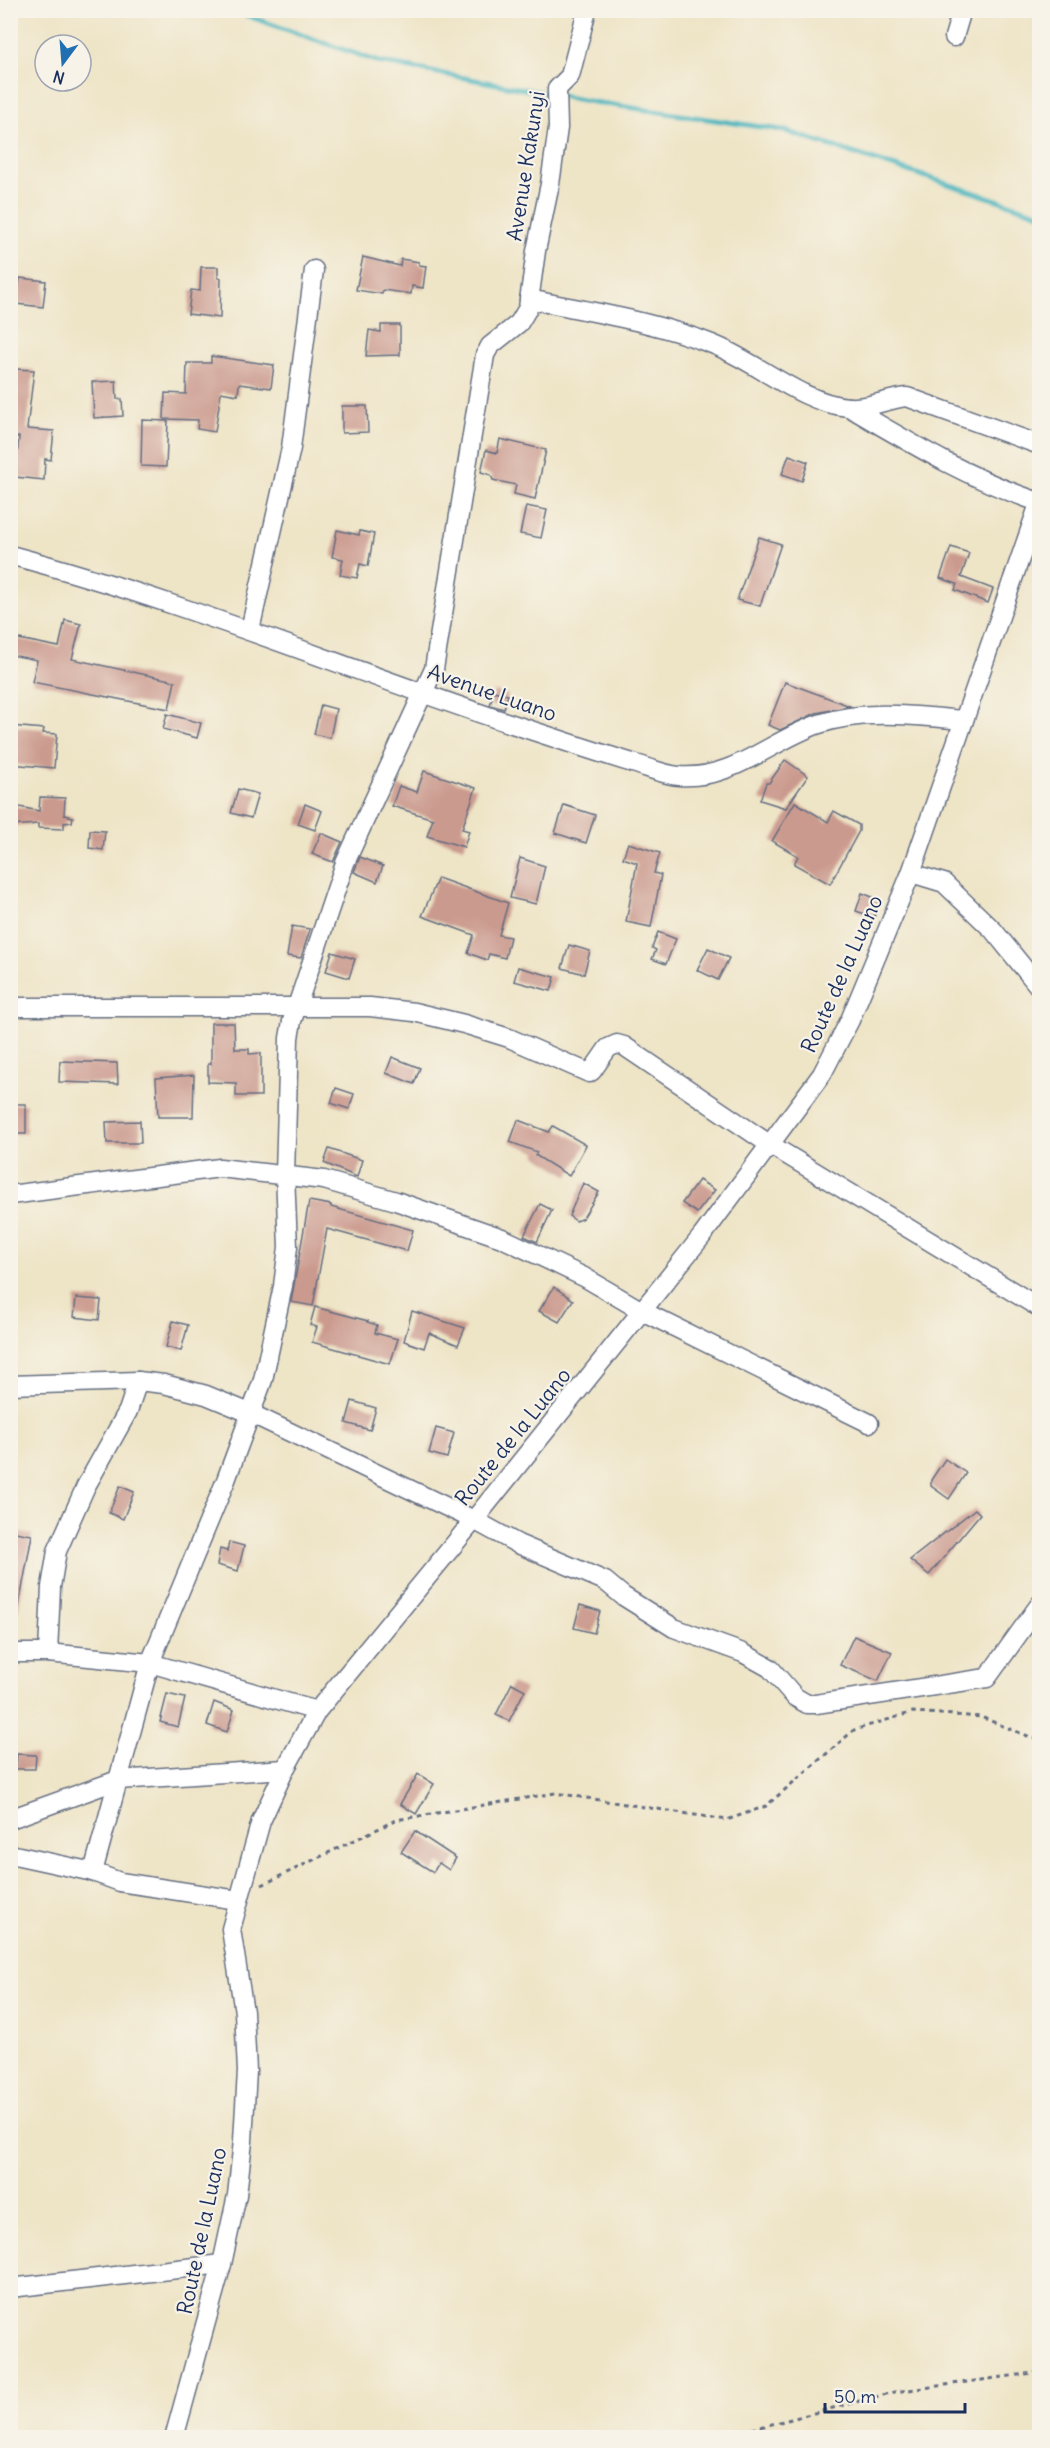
<svg xmlns="http://www.w3.org/2000/svg" width="1050" height="2448" viewBox="0 0 1050 2448" font-family="Delius,sans-serif">
<style>
.lines{fill:none;stroke-linecap:round;stroke-linejoin:round}
.stream{stroke:#43b3bd;stroke-width:5}
.building{fill:#cb9a8e}
.street-casing{stroke:#656e82;stroke-width:21}
.path{stroke:#656e82;stroke-width:3;stroke-dasharray:4.5 4.5;stroke-linecap:butt}
.street{stroke:#fff;stroke-width:18}
.labels{text-anchor:middle;stroke-width:4.5;stroke-linejoin:round;paint-order:stroke}
.street-label{font-size:21px;fill:#1b2f5e;stroke:#f7f3e8}
</style>
<rect width="100%" height="100%" fill="#f7f3e8"/>
<filter id="ink" filterUnits="userSpaceOnUse"><feTurbulence type="fractalNoise" baseFrequency=".0167" numOctaves="2"/><feDisplacementMap in="SourceGraphic" scale="12" xChannelSelector="R" yChannelSelector="G"/><feConvolveMatrix kernelMatrix="1 2 1 2 8 2 1 2 1" color-interpolation-filters="sRGB"/></filter>
<filter id="wash" filterUnits="userSpaceOnUse"><feTurbulence type="fractalNoise" baseFrequency=".008" numOctaves="4" result="noise"/><feDisplacementMap in="SourceGraphic" scale="24" xChannelSelector="R" yChannelSelector="G"/><feGaussianBlur stdDeviation="1.35" result="paint"/><feColorMatrix in="noise" values="0 0 0 0 0 0 0 0 0 0 0 0 0 0 0 0 0 1.4 0 .05"/><feComposite in="paint" operator="in"/></filter>
<g filter="url(#wash)">
<rect width="100%" height="100%" fill="#eee4c6"/>
<g class="lines">
<path class="stream" d="M231 10 379 62 593 102 782 130 1040 214"/>
</g>
<g id="blocks">
<g class="building">
<path d="M363 257 400 266 401 259 419 262V265L426 266 423 288 412 286 411 294 383 290 382 294 356 290Z"/>
<path d="M201 267H218V278H221L220 318 188 314 191 290 200 291Z"/>
<path d="M20 278 46 281 43 307 16 304Z"/>
<path d="M381 325H400V355L366 356 369 330 381 332Z"/>
<path d="M211 356 274 365 271 388 239 384 238 395 221 392 215 432 197 429 198 420 164 419 165 393 186 394 187 363H211Z"/>
<path d="M15 369 34 370 27 429 54 431 51 460 45 459 44 480 15 477 19 437H10V404Z"/>
<path d="M116 381 117 399H122L123 416 94 418 92 382Z"/>
<path d="M342 406H367L368 432 342 433Z"/>
<path d="M142 420 168 421 166 467 141 466Z"/>
<path d="M500 439 546 450 535 499 514 494 516 485 493 480 491 475 481 472 486 450 497 453Z"/>
<path d="M789 455 808 462 802 481 782 474Z"/>
<path d="M526 506 547 510 541 538 520 534Z"/>
<path d="M337 530 359 535 360 531 374 534 368 566 360 564 357 578 340 575 343 559 332 557Z"/>
<path d="M759 537 781 544 760 606 737 600Z"/>
<path d="M951 547 969 553 961 577 993 589 988 603 955 590 957 584 940 578Z"/>
<path d="M65 620 81 624 72 659 175 681 169 709 32 682 37 660 11 655 14 638 59 647Z"/>
<path d="M785 682 850 706 816 713 780 730 768 725Z"/>
<path d="M494 691 508 695 504 709 490 705Z"/>
<path d="M321 705 336 709 330 738 314 734Z"/>
<path d="M167 714 201 723 197 738 163 729Z"/>
<path d="M10 726 44 729 43 733 57 734 54 768 10 764Z"/>
<path d="M785 760 808 776 786 808 760 800 766 783H769Z"/>
<path d="M424 771 476 788 462 829 469 831 464 847 427 836 433 819 392 806 399 786 417 792Z"/>
<path d="M238 789 258 794 251 818 231 813Z"/>
<path d="M40 797 65 798 64 815 73 817 72 822 64 823V829L38 828V824L10 826V805L39 811Z"/>
<path d="M795 802 828 822 834 811 859 825V831L830 884 794 864 798 856 772 841Z"/>
<path d="M305 804 322 811 315 830 298 824Z"/>
<path d="M564 805 595 815 586 843 555 833Z"/>
<path d="M90 830 105 831 103 850 89 848Z"/>
<path d="M321 833 342 842 333 862 312 854Z"/>
<path d="M628 843 660 853 654 873 661 875 651 927 626 922 637 863 623 858Z"/>
<path d="M360 857 383 866 377 882 354 872Z"/>
<path d="M520 858 545 866 536 904 510 898Z"/>
<path d="M438 878 508 903 499 935 510 937 505 958 489 954 487 960 468 953 474 935 422 916Z"/>
<path d="M862 893 880 900 874 917 856 911Z"/>
<path d="M292 926 310 929 301 958 287 956Z"/>
<path d="M658 932 676 939 666 964 652 959 656 950 652 948Z"/>
<path d="M569 945 590 951 584 974 562 968Z"/>
<path d="M708 948 729 958 718 980 697 970Z"/>
<path d="M332 952 355 959 349 978 326 971Z"/>
<path d="M518 967 555 977 551 991 514 981Z"/>
<path d="M211 1023H234L235 1049H249V1054L261 1053V1096H236V1083L208 1082V1064H211Z"/>
<path d="M392 1057 420 1068 414 1084 386 1073Z"/>
<path d="M60 1061 117 1063 118 1084 59 1082Z"/>
<path d="M194 1075 193 1117H158L156 1078Z"/>
<path d="M336 1088 354 1094 349 1109 331 1103Z"/>
<rect x="10" y="1104" width="16" height="30"/>
<path d="M518 1120 549 1132 553 1126 586 1145 569 1176 535 1155 537 1152 510 1142Z"/>
<path d="M140 1121 141 1143H107L106 1122Z"/>
<path d="M329 1149 362 1160 357 1177 324 1163Z"/>
<path d="M699 1180 715 1190 697 1213 682 1203Z"/>
<path d="M583 1183 599 1192 583 1218 576 1221 569 1216Z"/>
<path d="M309 1201 331 1205V1207L413 1230 407 1251 327 1229 313 1306 291 1302Z"/>
<path d="M540 1204 552 1210 537 1242 524 1236Z"/>
<path d="M554 1287 573 1300 559 1322 539 1311Z"/>
<path d="M76 1298 101 1300 99 1320 74 1317Z"/>
<path d="M315 1307 368 1321 367 1322 377 1325 375 1333 398 1339 390 1364 312 1342 317 1327 310 1325Z"/>
<path d="M412 1311 465 1328 458 1345 429 1333 424 1348 404 1341Z"/>
<path d="M173 1321 188 1325 181 1351 166 1347Z"/>
<path d="M352 1401 376 1408 370 1430 346 1423Z"/>
<path d="M436 1428 454 1433 447 1458 429 1453Z"/>
<path d="M945 1459 966 1473 949 1499 931 1486V1480Z"/>
<path d="M120 1486 134 1492 123 1519 109 1513Z"/>
<path d="M975 1509 980 1514 929 1575 910 1560Z"/>
<path d="M10 1531 32 1535 18 1611H10Z"/>
<path d="M229 1542 244 1546 238 1571 217 1565 220 1549 227 1551Z"/>
<path d="M580 1605 600 1611 594 1633 574 1628Z"/>
<path d="M854 1636 892 1652 878 1681 840 1665Z"/>
<path d="M512 1683 525 1690 509 1721 496 1715Z"/>
<path d="M167 1694 185 1698 178 1727 160 1722Z"/>
<path d="M214 1702 234 1710 227 1732 207 1725Z"/>
<path d="M17 1754 36 1755 35 1769H16Z"/>
<path d="M418 1774 434 1784 416 1814 400 1804Z"/>
<path d="M415 1831 456 1858 449 1870 439 1863 433 1872 401 1852Z"/>
</g>
</g>
</g>
<g filter="url(#ink)">
<use href="#blocks" fill-opacity="0" stroke="#656e82" stroke-width="1.5"/>
<g class="lines">
<defs>
<g id="street">
<path d="M954 37 962 10"/>
<path d="M529 299C590 312 654 321 712 344 756 361 801 403 848 407 868 409 887 399 907 397L1040 445"/>
<path d="M849 407C910 443 971 480 1039 502"/>
<path d="M10 555C179 600 341 667 506 722 549 736 592 751 636 764 649 768 665 775 679 776 733 780 770 741 819 724 864 709 917 716 964 720"/>
<path d="M250 630 291 448 314 270"/>
<path d="M911 873 944 883 993 930 1040 988"/>
<path d="M10 1007H370L414 1012 464 1024 509 1038 589 1073 592 1071 608 1048 617 1044 624 1046 769 1144 1040 1308"/>
<path d="M10 1195 220 1168 324 1180 396 1201 502 1238 584 1277 642 1311 869 1423"/>
<path d="M10 1385 138 1381 164 1384 206 1395 252 1414 474 1520 518 1544 605 1581 623 1596 674 1628 743 1653 770 1668 795 1697 807 1704H816L987 1678 1040 1604"/>
<path d="M10 1653H48L150 1663 317 1711"/>
<path d="M48 1653 51 1587 57 1551 86 1486 128 1411 138 1381"/>
<path d="M10 1819 118 1780 285 1769"/>
<path d="M10 1854 93 1872 120 1882 238 1900"/>
<path d="M93 1872 150 1663 226 1480 263 1380 283 1286 288 1247 285 1174 289 1038 292 1021 345 863 434 669 485 355 490 346 519 323 528 308 536 251 550 184 558 128 557 89 570 76 587 10"/>
<path d="M10 2288 222 2264"/>
<path d="M174 2438 222 2264 237 2195 243 2141 247 2071 244 2012 231 1929 261 1821 285 1769 317 1711 474 1520 702 1236 822 1074 850 1020 911 873 1040 501"/>
</g>
</defs>
<use href="#street" class="street-casing"/>
<g class="path">
<path d="M262 1885 396 1820 555 1793 727 1820 766 1806 854 1730 913 1712 981 1717 1040 1741"/>
<path d="M699 2438 730 2435 894 2392 1040 2372"/>
</g>
<use href="#street" class="street"/>
</g>
</g>
<g class="labels">
<g class="street-label">
<text transform="translate(526 166) rotate(-81)" y="7">Avenue Kakunyi</text>
<text transform="translate(492 693) rotate(19)" y="7">Avenue Luano</text>
<text transform="translate(842 974) rotate(-66)" y="7">Route de la Luano</text>
<text transform="translate(513 1437) rotate(-51)" y="7">Route de la Luano</text>
<text transform="translate(202 2231) rotate(-78)" y="7">Route de la Luano</text>
</g>
</g>
<rect width="1050" height="2448" fill="none" stroke="#f7f3e8" stroke-width="36"/>
<g transform="translate(63 63) rotate(196)"><circle r="28" fill="#f7f3e8" stroke="#9fa5b1" stroke-width="1.5"/>
<path d="M0-4.5L10 22L0 15L-10 22Z" fill="#1f6fb2"/>
<text y="-9" font-size="16" font-weight="bold" text-anchor="middle" fill="#1b2f5e">N</text>
</g>
<path d="M825 2403v9h140v-9" fill="none" stroke="#1b2f5e" stroke-width="3"/>
<text x="834" y="2403" font-size="18" fill="#1b2f5e" stroke="#f7f3e8" stroke-width="4.5" paint-order="stroke">50 m</text>
</svg>
